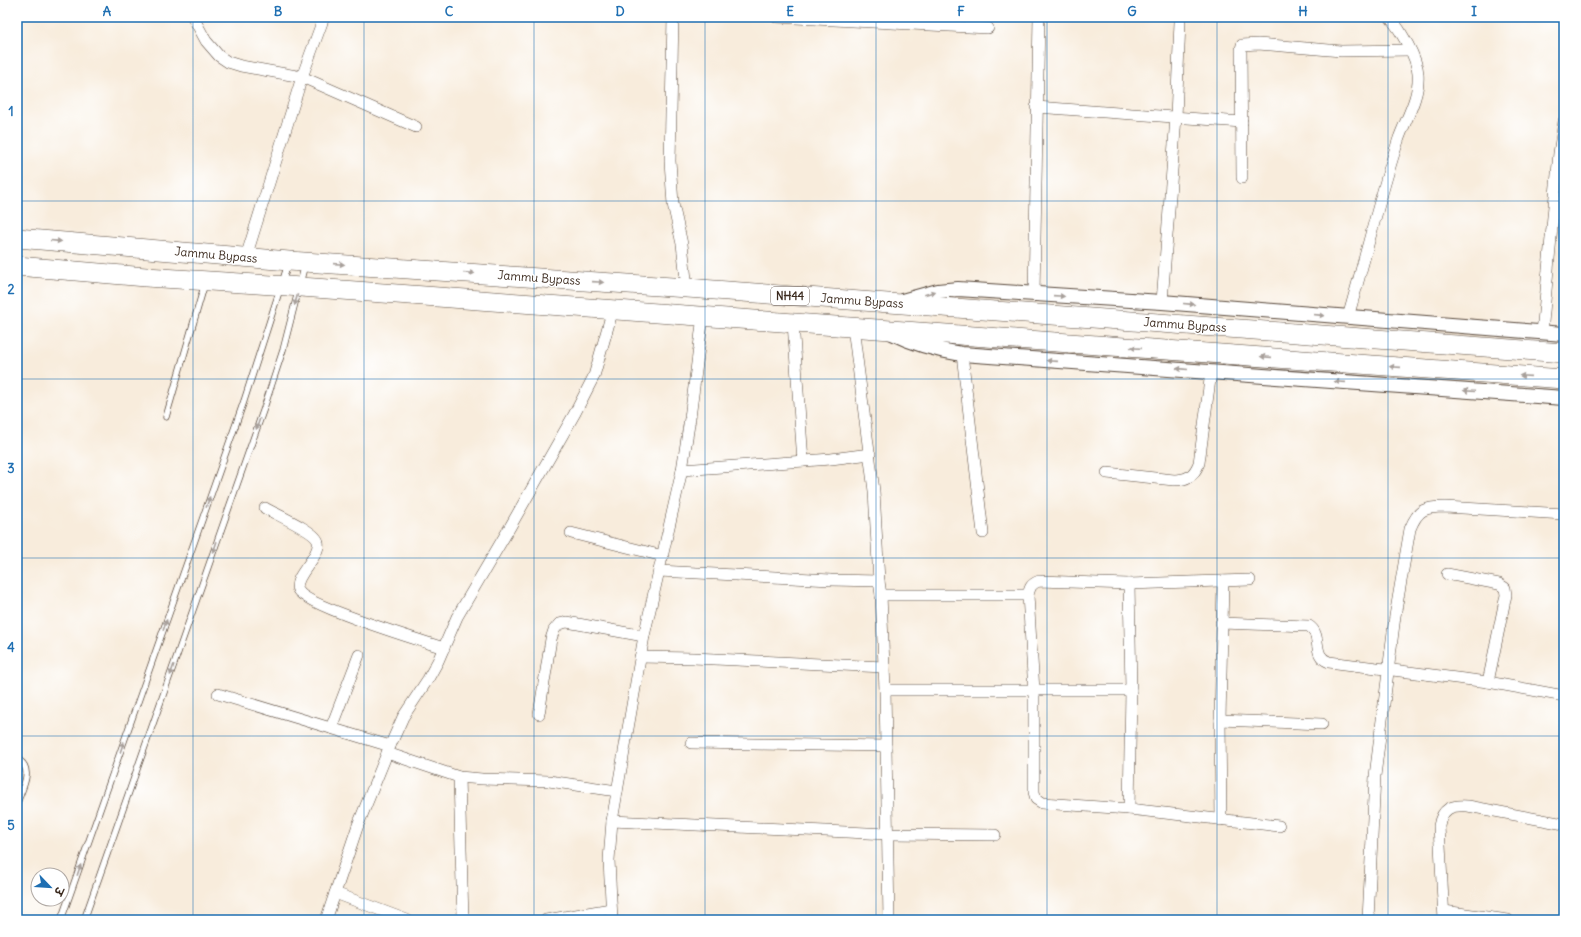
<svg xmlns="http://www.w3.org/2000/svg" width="1581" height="937" viewBox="0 0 1581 937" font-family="Delius,'Playpen Sans Deva',sans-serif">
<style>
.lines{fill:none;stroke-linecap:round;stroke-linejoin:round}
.service-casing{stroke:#57473a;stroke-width:7}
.minor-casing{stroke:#57473a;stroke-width:12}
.tertiary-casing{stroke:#57473a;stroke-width:16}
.trunk-casing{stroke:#57473a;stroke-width:20}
.service{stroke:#fff;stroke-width:5.5}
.minor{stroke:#fff;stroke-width:11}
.tertiary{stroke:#fff;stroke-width:14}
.trunk{stroke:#fff;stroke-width:19}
.oneway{fill:#a79f9a}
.grid{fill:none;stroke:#1f6fb2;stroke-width:1;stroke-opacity:0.55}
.labels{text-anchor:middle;stroke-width:3;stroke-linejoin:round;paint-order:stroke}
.shield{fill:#fff;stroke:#766a62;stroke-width:1}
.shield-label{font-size:11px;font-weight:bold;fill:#3b2a1e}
.street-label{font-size:12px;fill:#3b2a1e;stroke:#fff}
.neatline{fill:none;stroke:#1f6fb2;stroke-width:1.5}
.grid-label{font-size:13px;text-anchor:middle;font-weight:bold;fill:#1f6fb2}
</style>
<rect width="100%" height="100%" fill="#fff"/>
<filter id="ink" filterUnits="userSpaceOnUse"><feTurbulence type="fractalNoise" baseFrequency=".025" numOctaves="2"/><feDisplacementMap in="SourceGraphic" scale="8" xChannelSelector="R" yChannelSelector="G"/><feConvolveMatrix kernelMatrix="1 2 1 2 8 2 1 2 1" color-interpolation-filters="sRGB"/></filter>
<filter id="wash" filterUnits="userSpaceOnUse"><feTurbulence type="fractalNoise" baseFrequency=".012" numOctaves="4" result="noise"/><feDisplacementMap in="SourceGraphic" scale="16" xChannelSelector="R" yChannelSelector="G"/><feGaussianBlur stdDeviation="0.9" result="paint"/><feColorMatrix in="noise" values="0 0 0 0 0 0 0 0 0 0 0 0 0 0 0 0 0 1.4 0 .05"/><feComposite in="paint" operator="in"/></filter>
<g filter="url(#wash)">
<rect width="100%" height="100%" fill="#f8ecdc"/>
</g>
<g filter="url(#ink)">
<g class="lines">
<defs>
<g id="service">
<path d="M166 417 205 283"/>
<path d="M17 759C35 768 22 789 17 803"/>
<path d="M61 920 244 401 288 264"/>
<path d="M84 920 264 408 283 350 305 264"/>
</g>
<g id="minor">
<path d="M193 17 206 41 219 56 228 62 241 66 302 77 416 127"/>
<path d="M673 17 670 161 673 204 682 244 687 288"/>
<path d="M776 17 988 28"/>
<path d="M1036 107 1242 122"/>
<path d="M1242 178 1241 49 1242 45 1258 44 1341 51 1410 50"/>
<path d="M246 257 302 77 324 17"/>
<path d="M1034 294 1039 17"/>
<path d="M1162 302 1176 117 1180 22"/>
<path d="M1348 317C1365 259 1379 199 1398 141 1405 120 1420 97 1418 74 1417 57 1401 31 1390 17"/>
<path d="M793 323 803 461"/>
<path d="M853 327 874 491 879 581 881 595 885 690 889 920"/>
<path d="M1542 333 1559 153 1564 121"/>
<path d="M962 354 983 533"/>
<path d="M682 470 831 459 870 454"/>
<path d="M1107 473 1174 480C1187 480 1194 476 1199 463L1211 372"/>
<path d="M265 508C275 514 317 532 318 542 321 557 292 577 298 590 304 605 422 641 444 648"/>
<path d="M571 533 663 556"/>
<path d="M659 571 831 580 879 581"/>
<path d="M1447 574 1499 584 1505 588 1506 595 1488 682"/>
<path d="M1250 580 1129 584 1039 581C1031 584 1030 587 1028 595L1034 691V792L1036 799 1042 803 1129 809 1279 826"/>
<path d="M881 595H1028"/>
<path d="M1221 623 1309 626C1323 635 1311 656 1329 662L1488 682 1564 696"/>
<path d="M640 657 693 658 884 667"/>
<path d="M885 690H1131"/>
<path d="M218 694 390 746"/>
<path d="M539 714 551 639 554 630 559 624 567 622 644 636"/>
<path d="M1220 720 1322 724"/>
<path d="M331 728 359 655"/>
<path d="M691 743 886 746"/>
<path d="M387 753 459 777 482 779 549 781 617 791"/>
<path d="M459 777 463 920"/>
<path d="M1129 809 1131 690 1129 584"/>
<path d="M1221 820 1220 720 1223 581"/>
<path d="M612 821 888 834 995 835"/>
<path d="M335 893 407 920"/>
<path d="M1444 911 1508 920"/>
<path d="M326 920 358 825 390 746 403 717 428 679 438 661 457 617 510 527 575 413 594 376 613 309"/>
<path d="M546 920 611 909"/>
<path d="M612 920 609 860 612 821 644 636 682 470 690 418 703 316"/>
<path d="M1368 920 1375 776 1395 616 1410 529C1418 509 1425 507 1445 507L1564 514"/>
<path d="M1444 920 1439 826C1442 808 1451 805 1468 806L1564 824"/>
</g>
<g id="tertiary">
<path d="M902 301 938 291 958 289 1162 302 1564 334"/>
<path d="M890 332C914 344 935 350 962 354L1564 398"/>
</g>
<g id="trunk">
<path d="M17 238 289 261 687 288 1564 353"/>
<path d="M17 266 146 277 287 286 1564 379"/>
</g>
</defs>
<use href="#service" class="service-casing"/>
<use href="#minor" class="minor-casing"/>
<use href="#tertiary" class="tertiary-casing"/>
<use href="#trunk" class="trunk-casing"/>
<use href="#service" class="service"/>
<use href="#minor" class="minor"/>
<use href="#tertiary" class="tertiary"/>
<use href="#trunk" class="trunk"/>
</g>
<defs><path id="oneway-solid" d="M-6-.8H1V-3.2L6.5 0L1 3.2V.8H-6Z"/></defs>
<g class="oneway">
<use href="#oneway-solid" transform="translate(56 241) rotate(5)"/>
<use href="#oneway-solid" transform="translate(339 264) rotate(4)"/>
<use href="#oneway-solid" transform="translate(469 273) rotate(4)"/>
<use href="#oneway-solid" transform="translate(598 282) rotate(4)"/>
<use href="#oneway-solid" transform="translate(930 293) rotate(-16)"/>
<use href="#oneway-solid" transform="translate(1059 296) rotate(4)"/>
<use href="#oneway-solid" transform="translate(296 300) rotate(105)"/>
<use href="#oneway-solid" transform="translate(1189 304) rotate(5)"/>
<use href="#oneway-solid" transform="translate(1319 315) rotate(5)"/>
<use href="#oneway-solid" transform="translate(1136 348) rotate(-176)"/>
<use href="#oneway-solid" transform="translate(1266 357) rotate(-176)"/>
<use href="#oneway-solid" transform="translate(1052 361) rotate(-176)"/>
<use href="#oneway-solid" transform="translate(1395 367) rotate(-176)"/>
<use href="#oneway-solid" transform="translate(1182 369) rotate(-175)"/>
<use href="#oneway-solid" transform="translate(1525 376) rotate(-176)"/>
<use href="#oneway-solid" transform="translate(1340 382) rotate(-176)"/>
<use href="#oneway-solid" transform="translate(1469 391) rotate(-176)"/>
<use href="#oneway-solid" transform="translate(258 424) rotate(109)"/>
<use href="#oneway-solid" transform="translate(208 502) rotate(-71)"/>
<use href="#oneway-solid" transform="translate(215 547) rotate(109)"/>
<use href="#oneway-solid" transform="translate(165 625) rotate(-71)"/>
<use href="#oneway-solid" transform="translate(172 670) rotate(109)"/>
<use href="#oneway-solid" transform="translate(122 747) rotate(-71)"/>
<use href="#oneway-solid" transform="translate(79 870) rotate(-71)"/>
</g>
</g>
<path class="grid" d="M193 17V920M364 17V920M534 17V920M705 17V920M876 17V920M1047 17V920M1217 17V920M1388 17V920M17 201H1564M17 379H1564M17 558H1564M17 736H1564"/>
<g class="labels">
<rect class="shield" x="771" y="287" width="38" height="18" rx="3"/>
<g class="shield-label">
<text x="790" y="300">NH44</text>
</g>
<g class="street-label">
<text transform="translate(216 255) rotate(5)" y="4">Jammu Bypass</text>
<text transform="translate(539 278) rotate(4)" y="4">Jammu Bypass</text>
<text transform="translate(862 301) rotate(4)" y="4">Jammu Bypass</text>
<text transform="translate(1185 325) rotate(4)" y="4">Jammu Bypass</text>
</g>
</g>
<rect width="1581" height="937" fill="none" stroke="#fff" stroke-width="44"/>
<g transform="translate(50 887) rotate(115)"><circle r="19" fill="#ffffff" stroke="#b1aaa5"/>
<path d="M0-3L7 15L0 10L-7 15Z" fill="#1f6fb2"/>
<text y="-6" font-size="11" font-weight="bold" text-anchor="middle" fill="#3b2a1e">उ</text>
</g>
<rect x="22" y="22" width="1537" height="893" class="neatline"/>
<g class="grid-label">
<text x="107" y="16">A</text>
<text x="278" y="16">B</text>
<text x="449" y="16">C</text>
<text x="620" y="16">D</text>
<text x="790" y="16">E</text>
<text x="961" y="16">F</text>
<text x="1132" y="16">G</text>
<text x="1303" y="16">H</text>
<text x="1474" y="16">I</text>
<text x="11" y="116">1</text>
<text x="11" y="294">2</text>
<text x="11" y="473">3</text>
<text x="11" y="652">4</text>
<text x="11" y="830">5</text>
</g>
</svg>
